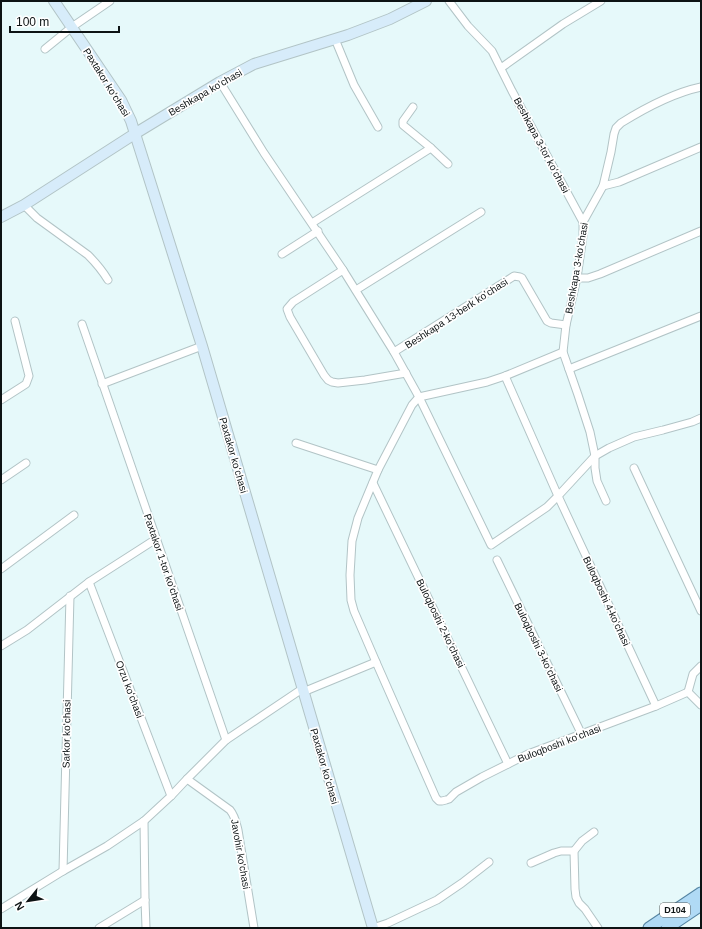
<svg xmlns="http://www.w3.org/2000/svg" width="702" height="929" viewBox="0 0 702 929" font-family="Helvetica,sans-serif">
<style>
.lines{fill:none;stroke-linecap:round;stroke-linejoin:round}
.street-casing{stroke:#b2c4c6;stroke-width:9}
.secondary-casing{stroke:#b2c4c6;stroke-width:12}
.primary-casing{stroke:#5484a2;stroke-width:13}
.street{stroke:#fff;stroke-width:7}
.secondary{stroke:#d7ecfa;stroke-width:10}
.primary{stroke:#b0daf5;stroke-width:11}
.labels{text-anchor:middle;stroke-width:3.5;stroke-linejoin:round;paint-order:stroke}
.shield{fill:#fff;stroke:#565a5a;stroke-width:1}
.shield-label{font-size:9px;font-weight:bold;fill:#0d1314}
.street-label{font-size:10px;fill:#0d1314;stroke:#fff}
</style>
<rect width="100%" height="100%" fill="#e6f9fa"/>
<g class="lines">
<defs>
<g id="street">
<path d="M449 1 468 26 492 51 512 91 583 222"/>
<path d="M335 39 354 85 378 127"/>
<path d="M45 49 72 27 110 1"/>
<path d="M501 68 563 24 601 1"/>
<path d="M220 82 264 153 343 270 394 352 419 397 491 545 547 507 558 496 595 456 609 448 634 437 663 430 692 422 701 418"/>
<path d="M413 107 403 121V125L431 148 448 164"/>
<path d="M603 186 619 182 701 147"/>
<path d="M24 205 37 218 88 255C96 263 102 270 108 280"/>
<path d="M312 223 431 148"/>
<path d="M282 254 318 231"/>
<path d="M343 270 293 302 287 309 290 317 324 375 328 380 332 382 338 383 365 380 406 373"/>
<path d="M577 278H588L600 274 701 231"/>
<path d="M356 290 481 212"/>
<path d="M82 324 226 740"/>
<path d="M394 352 514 276 520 277 522 278 547 321 551 323 566 325"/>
<path d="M563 352 505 376 487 382 419 397 412 405 378 470 358 518 352 541 350 575 351 600 354 611 376 662 436 798 439 801H442L446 800 449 799 456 792 482 777 528 754 656 706 688 692"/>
<path d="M569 369 701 316"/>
<path d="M505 376 558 496 656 706"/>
<path d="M102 384 202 346"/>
<path d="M1 400 26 384 29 376 15 321"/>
<path d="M296 443 378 470"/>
<path d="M634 468 701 611"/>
<path d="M1 480 26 463"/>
<path d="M373 483 508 764"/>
<path d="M606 501 597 481 595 468V456L590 432 578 395 563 352 566 325 577 278 583 236V222L603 186 611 152 614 134 616 128 621 123C645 108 673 93 701 87"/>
<path d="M497 560 582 735"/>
<path d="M1 569 74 515"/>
<path d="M89 582 171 796"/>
<path d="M1 646 27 630 89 582 156 539"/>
<path d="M303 692 376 662"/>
<path d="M688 692 693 674 701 666"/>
<path d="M688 692 701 705"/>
<path d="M187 779 230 810C235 816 236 822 238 830L254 928"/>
<path d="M144 821 145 900 146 928"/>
<path d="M594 832 582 841 574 851 575 889 576 897 579 903 585 909 598 928"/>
<path d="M531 863 554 853 561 851H574"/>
<path d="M63 871 70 596"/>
<path d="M1 909 63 871 107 846 144 821 171 796 187 779 226 740 302 689"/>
<path d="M99 928 145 900"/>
<path d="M373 928 388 923 437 900 462 883 489 862"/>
</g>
<g id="secondary">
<path d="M54 1 121 100 131 121 202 346 373 928"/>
<path d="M1 217 24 205 136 133 220 82 254 64 348 35 390 19 426 1"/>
</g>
<g id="primary">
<path d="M649 928 701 893"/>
<path d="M667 928 701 905"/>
</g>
</defs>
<use href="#street" class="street-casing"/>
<use href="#secondary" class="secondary-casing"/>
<use href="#primary" class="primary-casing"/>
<use href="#street" class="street"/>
<use href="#secondary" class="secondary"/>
<use href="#primary" class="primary"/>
</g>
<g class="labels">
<rect class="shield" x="660" y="903" width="30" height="14" rx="3"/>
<g class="shield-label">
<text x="675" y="913">D104</text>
</g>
<g class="street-label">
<text transform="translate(107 82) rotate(58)" y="4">Paxtakor koʻchasi</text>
<text transform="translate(205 92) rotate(-30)" y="4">Beshkapa ko'chasi</text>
<text transform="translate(542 145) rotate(62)" y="4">Beshkapa 3-tor koʻchasi</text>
<text transform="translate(576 268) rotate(-80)" y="4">Beshkapa 3-koʻchasi</text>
<text transform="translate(456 313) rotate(-33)" y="4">Beshkapa 13-berk koʼchasi</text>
<text transform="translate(234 455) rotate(74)" y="4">Paxtakor koʻchasi</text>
<text transform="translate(164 562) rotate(71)" y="4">Paxtakor 1-tor koʻchasi</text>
<text transform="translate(607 601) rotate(65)" y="4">Buloqboshi 4-koʻchasi</text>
<text transform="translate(441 623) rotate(64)" y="4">Buloqboshi 2-koʻchasi</text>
<text transform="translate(539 647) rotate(64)" y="4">Buloqboshi 3-koʻchasi</text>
<text transform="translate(130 689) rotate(69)" y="4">Orzu koʻchasi</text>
<text transform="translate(66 734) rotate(-89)" y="4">Sarkor koʻchasi</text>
<text transform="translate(559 743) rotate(-21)" y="4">Buloqboshi koʻchasi</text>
<text transform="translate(325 766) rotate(74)" y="4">Paxtakor koʻchasi</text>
<text transform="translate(241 854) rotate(80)" y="4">Javohir ko'chasi</text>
</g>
</g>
<rect width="702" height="929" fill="none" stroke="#0d1314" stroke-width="4"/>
<g transform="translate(28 901) rotate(240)" stroke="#ffffff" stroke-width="3" paint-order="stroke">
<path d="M0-3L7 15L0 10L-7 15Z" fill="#0d1314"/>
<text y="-6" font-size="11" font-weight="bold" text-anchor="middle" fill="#0d1314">N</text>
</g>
<path d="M10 26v6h109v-6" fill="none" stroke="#0d1314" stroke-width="2"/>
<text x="16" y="26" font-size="12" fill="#0d1314" stroke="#ffffff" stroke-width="3" paint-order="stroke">100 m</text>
</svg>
